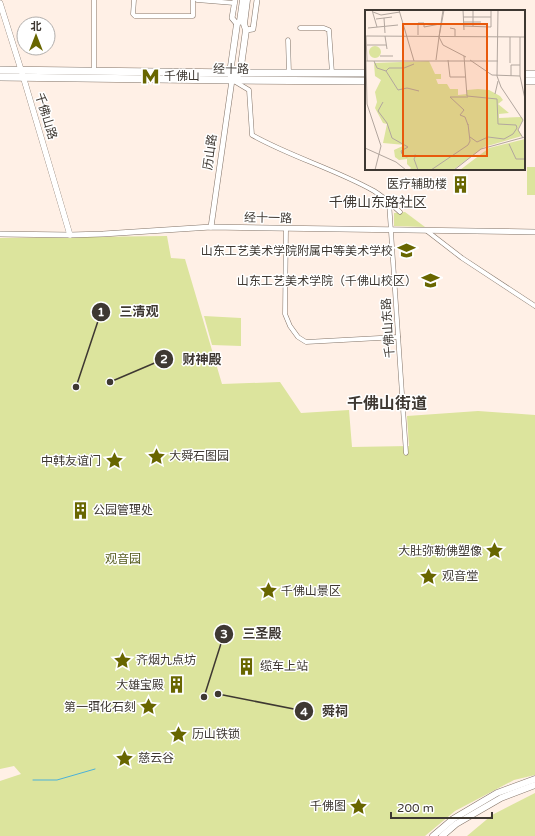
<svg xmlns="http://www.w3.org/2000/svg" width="535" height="836" viewBox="0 0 535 836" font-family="'Varela Round','Noto Sans SC',sans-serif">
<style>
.green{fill:#dce49d}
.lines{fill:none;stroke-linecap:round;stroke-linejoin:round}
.stream{stroke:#4cb1d8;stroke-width:1}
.minor-casing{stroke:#837468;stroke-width:5}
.tertiary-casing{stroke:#837468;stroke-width:6}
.secondary-casing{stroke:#837468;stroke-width:6}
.primary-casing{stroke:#837468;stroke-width:7}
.trunk-casing{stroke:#837468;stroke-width:8}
.minor{stroke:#fff;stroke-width:4}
.tertiary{stroke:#fff;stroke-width:5}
.secondary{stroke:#fff;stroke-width:5.5}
.primary{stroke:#fff;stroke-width:6}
.trunk{stroke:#fff;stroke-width:7}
.labels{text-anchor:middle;stroke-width:3;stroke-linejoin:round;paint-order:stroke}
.street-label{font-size:12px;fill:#3e3832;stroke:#fff}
.poi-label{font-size:12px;fill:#3e3832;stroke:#fff;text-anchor:start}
.park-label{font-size:12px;fill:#53591b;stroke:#fff}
.quarter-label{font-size:14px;fill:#3e3832;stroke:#fff}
.district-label{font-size:16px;font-weight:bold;fill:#3e3832;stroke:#fff}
.inset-road{fill:none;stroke:#b2a69e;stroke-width:1}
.view{fill:#e8590c;fill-opacity:0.15;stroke:#e8590c;stroke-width:2}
.inset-edge{fill:none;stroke:#3e3832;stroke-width:2}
.leader{fill:none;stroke:#3e3832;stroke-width:1.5}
.callout-dot{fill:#3e3832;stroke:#fff;stroke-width:1.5}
.mark-label{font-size:12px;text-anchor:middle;font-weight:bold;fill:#fff}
.callout-label{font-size:13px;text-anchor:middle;font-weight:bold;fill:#3e3832;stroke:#fff;stroke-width:3;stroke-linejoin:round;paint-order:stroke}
</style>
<rect width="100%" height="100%" fill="#fff0e6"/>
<g class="green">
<rect x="527" y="167" width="8" height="28"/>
<path d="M405 212 425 227 394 226V213Z"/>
<path d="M167 236 171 258 185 259 222 384 280 382 301 413 349 410 352 447 409 446 407 416 478 411 535 415V775L514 780 455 811 425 836H0V781L21 774 14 766 0 769V238Z"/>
<path d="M204 316 241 318V346L212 345Z"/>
<path d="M535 793V836H467L492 815Z"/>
</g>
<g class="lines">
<path class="stream" d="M33 780H57L95 769"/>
<defs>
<g id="minor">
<path d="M94 0V71"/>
<path d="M134 0 133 14 135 16H193V0"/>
<path d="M197 0 234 3"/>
<path d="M300 28H324L329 30 332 73"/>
<path d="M288 40 289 73"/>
<path d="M234 81 249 90 252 135C291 157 335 169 374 191 384 197 392 205 400 212"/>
<path d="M389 202 406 453"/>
<path d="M286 229 285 314 290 326 298 337 306 342 398 337"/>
<path d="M427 231 462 258 535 306"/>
</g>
<g id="tertiary">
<path d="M235 0 232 18 237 24"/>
<path d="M246 30 253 29 257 0"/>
<path d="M211 227 232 80"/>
<path d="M0 234 70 235 103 234 211 227 535 232"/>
</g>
<path id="secondary" d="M0 3 23 76 70 235"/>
<g id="primary">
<path d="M231 76 230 73 237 24 240 21 243 0"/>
<path d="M237 76 240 73 246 30 244 24 247 0"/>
<path d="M433 836 453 819 497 793 535 779"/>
<path d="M442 836 456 824 501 798 535 785"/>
</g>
<g id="trunk">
<path d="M0 70 240 73H366"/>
<path d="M524 74H535"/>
<path d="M0 77 232 80 366 81"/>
<path d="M524 81H535"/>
</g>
</defs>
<use href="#minor" class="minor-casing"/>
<use href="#tertiary" class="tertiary-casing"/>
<use href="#secondary" class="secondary-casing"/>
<use href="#primary" class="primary-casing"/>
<use href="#trunk" class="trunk-casing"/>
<use href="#minor" class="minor"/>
<use href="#tertiary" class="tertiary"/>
<use href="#secondary" class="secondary"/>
<use href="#primary" class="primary"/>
<use href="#trunk" class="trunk"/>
</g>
<defs>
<symbol id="metro-bare" viewBox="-9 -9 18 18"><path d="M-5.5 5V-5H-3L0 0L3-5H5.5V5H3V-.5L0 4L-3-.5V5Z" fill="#686600" stroke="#fff" stroke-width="2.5" paint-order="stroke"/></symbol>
<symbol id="building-bare" viewBox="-9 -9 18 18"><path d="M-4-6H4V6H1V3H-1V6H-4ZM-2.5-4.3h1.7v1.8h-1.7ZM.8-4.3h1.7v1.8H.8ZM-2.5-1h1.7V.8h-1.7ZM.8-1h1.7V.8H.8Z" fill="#686600" stroke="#fff" stroke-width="2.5" paint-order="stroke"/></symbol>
<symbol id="school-bare" viewBox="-9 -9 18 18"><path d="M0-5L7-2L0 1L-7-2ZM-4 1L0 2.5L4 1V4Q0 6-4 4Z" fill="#686600" stroke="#fff" stroke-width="2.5" paint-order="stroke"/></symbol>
<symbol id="university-bare" viewBox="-9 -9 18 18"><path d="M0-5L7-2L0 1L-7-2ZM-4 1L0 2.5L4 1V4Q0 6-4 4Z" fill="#686600" stroke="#fff" stroke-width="2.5" paint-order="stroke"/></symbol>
<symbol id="sight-bare" viewBox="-9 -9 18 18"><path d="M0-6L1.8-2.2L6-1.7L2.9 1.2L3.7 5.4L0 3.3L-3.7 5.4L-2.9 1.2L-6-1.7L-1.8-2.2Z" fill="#686600" stroke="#fff" stroke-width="2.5" paint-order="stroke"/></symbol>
</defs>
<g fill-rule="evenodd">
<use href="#metro-bare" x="138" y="64" width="25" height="25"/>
<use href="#building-bare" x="448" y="172" width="25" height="25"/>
<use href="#school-bare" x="394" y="238" width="25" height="25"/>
<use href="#university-bare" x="418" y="268" width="25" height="25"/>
<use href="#sight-bare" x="144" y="444" width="25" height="25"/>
<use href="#sight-bare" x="102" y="448" width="25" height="25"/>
<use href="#building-bare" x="68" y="498" width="25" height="25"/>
<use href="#sight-bare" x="482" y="538" width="25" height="25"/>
<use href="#sight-bare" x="416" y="564" width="25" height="25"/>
<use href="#sight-bare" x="256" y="578" width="25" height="25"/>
<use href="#sight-bare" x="110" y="648" width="25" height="25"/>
<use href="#building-bare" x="234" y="654" width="25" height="25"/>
<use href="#building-bare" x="164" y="672" width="25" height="25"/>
<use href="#sight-bare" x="136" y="694" width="25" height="25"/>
<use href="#sight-bare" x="166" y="722" width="25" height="25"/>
<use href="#sight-bare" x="112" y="746" width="25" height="25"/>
<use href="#sight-bare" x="346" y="794" width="25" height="25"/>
</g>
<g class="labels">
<g class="street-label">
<text transform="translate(231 69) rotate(1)" y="4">经十路</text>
<text transform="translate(46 116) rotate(73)" y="4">千佛山路</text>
<text transform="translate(210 152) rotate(-82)" y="4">历山路</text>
<text transform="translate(268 218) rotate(1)" y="4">经十一路</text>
<text transform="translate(388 328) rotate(-94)" y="4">千佛山东路</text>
</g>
<g class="poi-label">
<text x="164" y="80">千佛山</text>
<text x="447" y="188" text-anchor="end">医疗辅助楼</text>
<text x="393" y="255" text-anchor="end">山东工艺美术学院附属中等美术学校</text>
<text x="417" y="285" text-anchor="end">山东工艺美术学院（千佛山校区）</text>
<text x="169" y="460">大舜石图园</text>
<text x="101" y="465" text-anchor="end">中韩友谊门</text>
<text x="93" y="514">公园管理处</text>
<text x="482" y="555" text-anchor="end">大肚弥勒佛塑像</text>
<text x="442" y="580">观音堂</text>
<text x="281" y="595">千佛山景区</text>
<text x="136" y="664">齐烟九点坊</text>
<text x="260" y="670">缆车上站</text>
<text x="164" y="689" text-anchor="end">大雄宝殿</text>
<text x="136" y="711" text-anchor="end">第一弭化石刻</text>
<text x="192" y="738">历山铁锁</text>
<text x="138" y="762">慈云谷</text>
<text x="346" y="810" text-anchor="end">千佛图</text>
</g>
<g class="park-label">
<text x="123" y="563">观音园</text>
</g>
<g class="quarter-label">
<text x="378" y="207">千佛山东路社区</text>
</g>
<g class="district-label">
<text x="387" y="409">千佛山街道</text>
</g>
</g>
<g transform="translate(365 10)">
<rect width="160" height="160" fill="#fff0e6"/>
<path d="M4 42a6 6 0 1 1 12 0a6 6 0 1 1-12 0ZM64 51 70 64H76V69H71L73 74H82L85 79H93V85L102 84V80L113 79 124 80 135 86 138 90 133 94 144 103 134 104V108L157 107 158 110 153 119 157 126 119 137 88 160H44L46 158 42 154V149L34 150 30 147 29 140 40 135 18 133 22 114 18 113 10 98 12 92 10 82 16 70 10 66 9 53ZM160 129V160H95L124 138Z" fill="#dce49d"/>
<path class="inset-road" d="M7 0 12 17M34 0 49 51M78 0 74 27 79 0M98 0 99 20M8 2 16 5 35 2M98 7H126M19 8 20 23M11 9 27 7M98 12H116M98 16 126 17V0M108 16V0M3 18 33 15M85 18 90 19V26M53 25V13H59V17L75 14M0 26 160 27M1 26 2 51M20 26 22 39M74 27 78 35 101 47M2 35H21M15 46H28M99 46 102 86 132 89 133 114 151 115 152 118 148 124 139 129 123 127 112 132 105 127M71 50 74 27M83 50 85 67H101M105 50 127 65 155 66V27M9 51 12 58 21 61 33 80 42 78 54 81M145 53V27M21 61 24 58H39L49 54M132 66 136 77 158 110 153 120 158 128M132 66 133 0M146 66V55H155M155 66 160 89M130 84 133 71M85 87 99 100 95 105 100 107 103 115M85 87H103M18 92 13 101 22 113 27 128 43 137 36 141 37 144 41 147 51 145 49 149 53 160M144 134 151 149H160M0 138 31 152 41 160M10 160 16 136 2 94 1 51H133M66 160 103 135 105 131 103 114M89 160 116 139 160 127"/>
<path class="view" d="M38 14H122V146H38Z"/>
<rect width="160" height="160" class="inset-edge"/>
</g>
<path class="leader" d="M76 387L101 312M110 382L164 359M204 697L224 634M218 694L304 711"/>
<g class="callout-dot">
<circle cx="76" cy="387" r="4"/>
<circle cx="110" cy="382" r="4"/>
<circle cx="204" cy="697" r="4"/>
<circle cx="218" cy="694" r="4"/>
<circle cx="101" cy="312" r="10"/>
<circle cx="164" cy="359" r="10"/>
<circle cx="224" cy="634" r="10"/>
<circle cx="304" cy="711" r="10"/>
</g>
<g class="mark-label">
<text x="101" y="316">1</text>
<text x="164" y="363">2</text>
<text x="224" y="638">3</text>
<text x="304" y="716">4</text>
</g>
<g class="callout-label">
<text x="139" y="316">三清观</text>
<text x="202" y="364">财神殿</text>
<text x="262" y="638">三圣殿</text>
<text x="335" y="716">舜祠</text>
</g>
<g transform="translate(36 36)"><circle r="19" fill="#ffffff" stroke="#b2afad"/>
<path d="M0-3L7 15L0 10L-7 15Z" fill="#686600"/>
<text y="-6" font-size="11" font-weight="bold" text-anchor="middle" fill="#3e3832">北</text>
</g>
<path d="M391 812v6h101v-6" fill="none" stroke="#3e3832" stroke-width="2"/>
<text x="397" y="812" font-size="12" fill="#3e3832" stroke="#ffffff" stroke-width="3" paint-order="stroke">200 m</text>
</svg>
